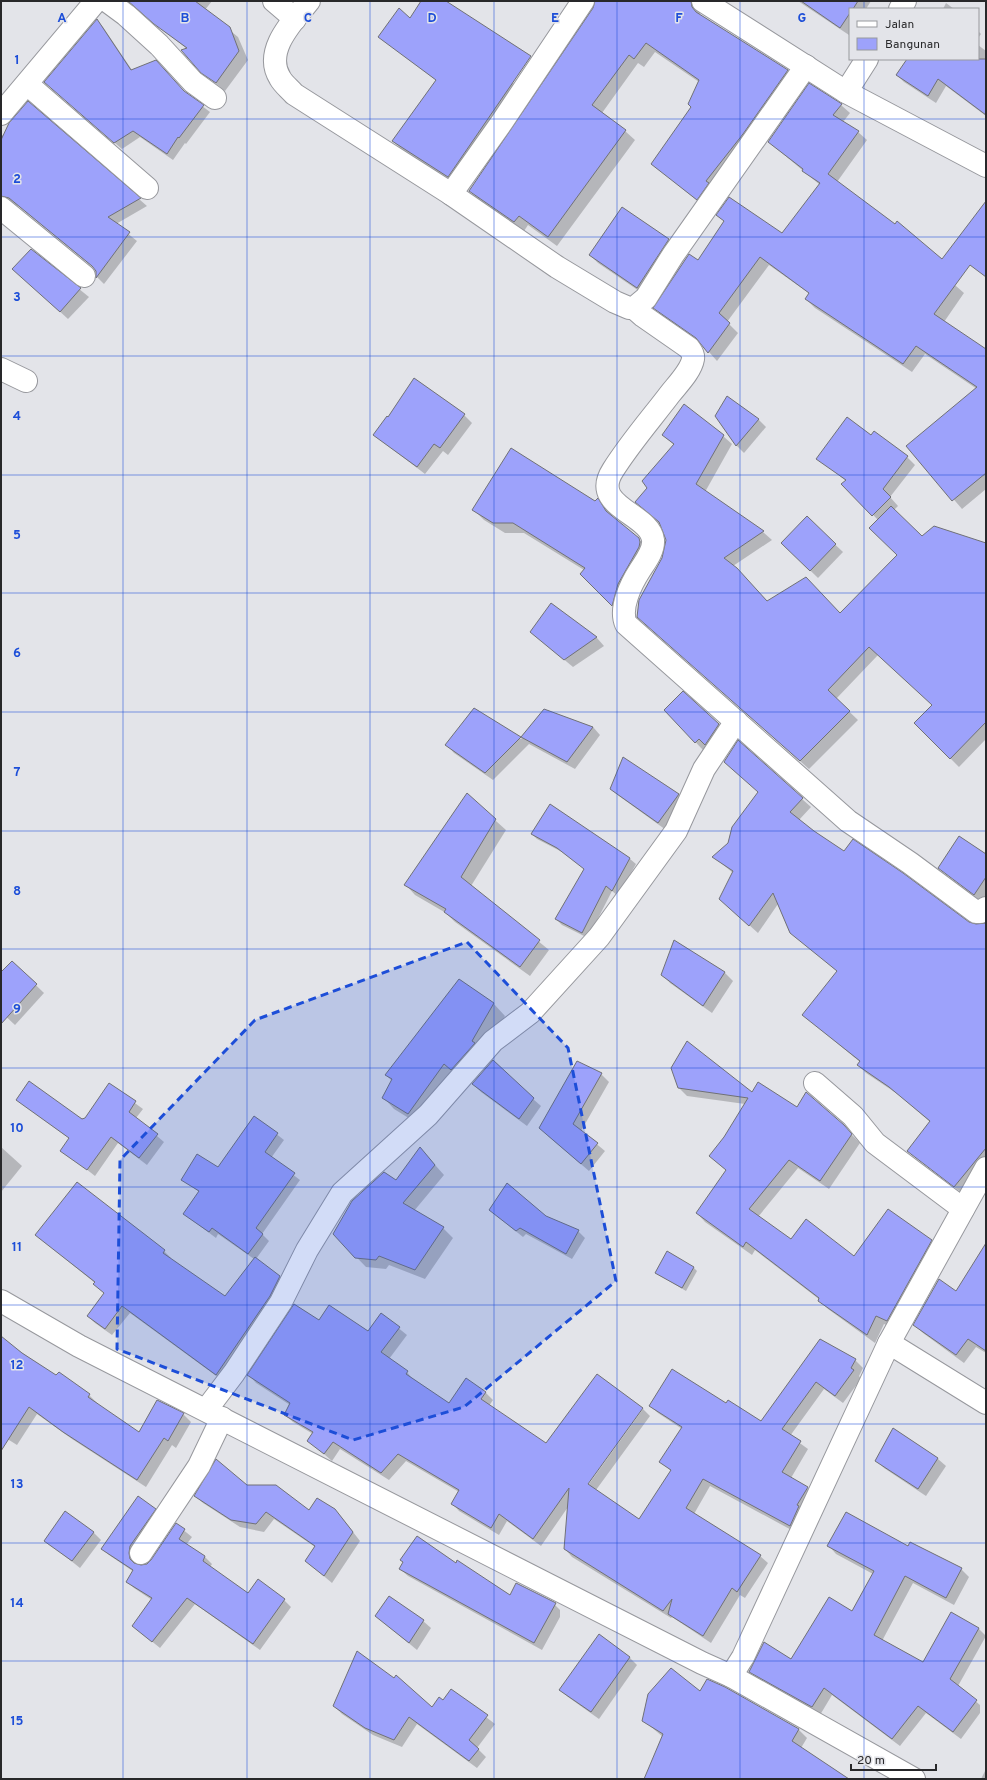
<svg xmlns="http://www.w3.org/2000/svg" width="987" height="1780" viewBox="0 0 987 1780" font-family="Overpass,sans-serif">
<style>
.shadow{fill:#0003}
.building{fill:#9da2fb;stroke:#707176}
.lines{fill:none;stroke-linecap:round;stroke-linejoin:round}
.minor-casing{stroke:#97989d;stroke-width:24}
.tertiary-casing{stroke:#97989d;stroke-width:24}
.minor{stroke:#fff;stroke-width:22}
.tertiary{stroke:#fff;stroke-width:22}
.marked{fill:#1d4ed8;fill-opacity:0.2;stroke:#1d4ed8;stroke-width:3;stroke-dasharray:8 5;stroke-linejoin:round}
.grid{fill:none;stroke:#1d4ed8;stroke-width:1;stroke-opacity:0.55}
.grid-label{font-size:13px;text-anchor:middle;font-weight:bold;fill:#1d4ed8;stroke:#e3e4e9;stroke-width:3;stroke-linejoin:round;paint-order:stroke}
</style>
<rect width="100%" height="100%" fill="#e3e4e9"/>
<g class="shadow">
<path d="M127 1H212L205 10 238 37 248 60 225 91 202 72 187 49Z"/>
<path d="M422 1H444L500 72 521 90 456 184 401 149 393 141 437 81 380 37 410 19Z"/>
<path d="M596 1H692L700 9V15L787 71 796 80 706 208 653 164 692 107 699 82 655 52 644 67 638 63 602 113 625 131 635 140 557 246 528 225 524 231 479 200 470 191 594 8Z"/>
<path d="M798 1H871L866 9H850L849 35Z"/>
<path d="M946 3 954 9H943Z"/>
<path d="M97 21 103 27 132 70 185 93 210 112 186 144 185 143 173 160 140 137 122 149 52 89Z"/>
<path d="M978 31 981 34 978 38Z"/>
<path d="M978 45 986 51V116L946 86 936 103 904 82 897 75 908 59H978Z"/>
<path d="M28 103 147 206 116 224 137 241 104 284 97 277 95 269 18 206 3 202 1 204V134L4 136Z"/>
<path d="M841 105 850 113 843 122 858 132 867 140 837 182 964 293 944 322 984 349 986 347V489L962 509 908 446 977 389 925 354 912 372 815 308 806 299 810 294 769 265 727 322 738 333 717 361 701 343 663 317 655 308 698 261 725 222 718 215 782 235 820 185 769 142Z"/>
<path d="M668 240 676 248 645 295 598 263 590 255Z"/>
<path d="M31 250 89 297 68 319 21 276Z"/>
<path d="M415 379 464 415 472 423 448 455 443 451 425 474 374 435 389 418Z"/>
<path d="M716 416 758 419 766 427 744 453 737 446Z"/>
<path d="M663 435 723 436 732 444 705 492 763 532 772 540 733 566 768 602 841 614 986 689V739L959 767 915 723 933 705 878 655 836 699 858 720 809 769 647 625 667 540 660 524 636 502 649 488 674 445Z"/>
<path d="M872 436 907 457 915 465 890 497 898 506 894 510 922 537 986 544V637L898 555 878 520 843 484 846 481 817 458Z"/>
<path d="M598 499 613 517 644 544 622 615 581 574 584 570 524 533H505L484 520 474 510 595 502Z"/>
<path d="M807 518 843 552 818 578 782 543Z"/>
<path d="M551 604 597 638 604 646 573 667 531 632Z"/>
<path d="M474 710 521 739 544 710 593 727 600 735 575 769 529 744 493 780 454 753 447 745Z"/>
<path d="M665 710 719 724 726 732 703 750Z"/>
<path d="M611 789 679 794 686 802 666 830 619 796Z"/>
<path d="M467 795 506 830 471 886 549 950 530 976 455 922 446 913 415 895 406 885Z"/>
<path d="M802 799 811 807 799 820 813 831 844 852 968 923 980 926 986 924V1158L963 1194 908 1151 930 1122 899 1095 866 1073 858 1065 860 1062 803 1015 838 972 789 931 778 904 758 933 729 907 733 873 714 857Z"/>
<path d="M550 805 630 859 636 864 618 896 612 891 588 938 562 925 556 919 585 869 564 853 537 839 532 834Z"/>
<path d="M986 856V905L939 868Z"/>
<path d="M675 942 725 973 733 981 712 1013 670 983 663 975Z"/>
<path d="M12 962 44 993 15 1025 1 1012V974Z"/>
<path d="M460 980 494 1004 505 1016 483 1053 420 1125 394 1109 383 1097 392 1081 386 1075Z"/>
<path d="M577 1062 601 1074 609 1082 581 1131 605 1151 589 1171 548 1136Z"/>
<path d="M109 1084 143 1109 136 1118 164 1142 147 1165 118 1143 95 1176 62 1150 70 1139 17 1100 85 1119Z"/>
<path d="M473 1084 533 1099 541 1106 527 1126 481 1092Z"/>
<path d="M679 1088 752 1093 843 1125 852 1135 860 1143 829 1189 798 1168 758 1217 791 1240 854 1257 931 1241 940 1250 896 1329 884 1324 875 1343 828 1309 820 1300 755 1250 752 1255 705 1222 697 1213 727 1171 710 1156 725 1138 745 1104 687 1096Z"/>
<path d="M255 1117 284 1140 271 1158 300 1180 262 1234 269 1241 256 1259 287 1284 219 1378 130 1313 112 1335 95 1323 88 1316 105 1294 94 1284 95 1283 36 1235 164 1251 171 1258 170 1259 225 1298 254 1259 218 1234 216 1238 184 1214 199 1192 183 1179 218 1168Z"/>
<path d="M1 1147 22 1166 1 1192Z"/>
<path d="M420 1148 444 1175 414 1211 443 1228 453 1238 425 1279 389 1265 386 1269 366 1267 334 1234 396 1182Z"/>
<path d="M497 1216 546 1217 578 1231 585 1238 572 1259 526 1234 523 1237Z"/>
<path d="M986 1261V1353L976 1347 964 1363 923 1333 915 1325 956 1292Z"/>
<path d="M693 1267 697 1271 686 1291 656 1273Z"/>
<path d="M381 1314 407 1335 389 1359 407 1372 414 1381 449 1405 466 1379 486 1393 493 1400 489 1406 586 1488 643 1409 650 1416 596 1490 639 1521 671 1471 661 1462 682 1429 658 1413 650 1406 726 1404 761 1422 820 1340 855 1360 863 1368 859 1376 861 1379 843 1403 824 1389 790 1436 808 1449 791 1478 807 1488 815 1496 797 1533 710 1486 694 1514 760 1556 768 1563 745 1598 740 1595 711 1643 672 1617 671 1618 572 1557 565 1549 568 1507 541 1546 507 1521 499 1535 459 1511 452 1503 459 1492 406 1461 389 1480 340 1449 332 1461 309 1441 313 1434 293 1422 285 1415 290 1405 256 1383 249 1375 319 1322 368 1332Z"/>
<path d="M11 1345 57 1377 59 1373 89 1395 97 1403 96 1404 139 1433 158 1401 183 1414 191 1422 176 1448 172 1445 146 1487 72 1439 37 1414 17 1445 1 1435V1360Z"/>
<path d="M893 1429 938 1459 946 1466 926 1496 884 1468 876 1460Z"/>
<path d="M246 1486 309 1511 335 1510 343 1519 360 1541 332 1583 306 1561 315 1547 274 1519 264 1532 240 1527 203 1503 195 1496Z"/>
<path d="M155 1509 162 1516 135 1560 136 1565 141 1566 147 1565 152 1561 176 1524 192 1537 186 1545 205 1557 212 1564 210 1567 249 1595 284 1600 291 1607 260 1650 195 1604 160 1648 133 1626 152 1600 134 1588 128 1582 134 1572 109 1555 102 1549Z"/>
<path d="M93 1532 101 1540 80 1568 45 1540Z"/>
<path d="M829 1546 908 1548 961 1569 969 1577 954 1605 913 1583 882 1641 924 1663 978 1628 986 1636 958 1686 980 1705V1713L961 1739 926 1713 900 1746 832 1695 820 1715 758 1679 750 1671 791 1660 852 1612 873 1574 836 1554Z"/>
<path d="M404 1562 456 1564 510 1596 552 1602 560 1610V1617L542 1650 408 1576 400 1569Z"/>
<path d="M376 1616 423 1621 431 1628 417 1650Z"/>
<path d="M599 1636 630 1658 637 1665 599 1719 568 1697 560 1690Z"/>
<path d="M451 1690 495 1724 477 1748 486 1757 477 1768 417 1724 402 1747 373 1735 342 1714 334 1706 432 1708 443 1702Z"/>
<path d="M700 1692 799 1730 807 1738 801 1748 848 1779H645L663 1737 643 1720Z"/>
<path d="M986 1769V1779H981Z"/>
</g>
<g class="building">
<path d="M128 1H195L230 27 239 51 216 83 201 73 181 50 187 48 154 24Z"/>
<path d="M421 1H446L531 56 448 177 392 141 436 80 378 37 399 8 410 18Z"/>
<path d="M595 1H691L692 7 696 12 788 70 743 134 706 181 709 183 697 200 651 164 691 107 688 104 699 80 646 43 634 59 629 55 592 105 626 130 548 237 519 216 514 222 469 191 593 8Z"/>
<path d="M801 1H858L853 9H850V13L840 28Z"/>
<path d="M97 19 131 70 156 60 184 91 204 105 179 138 178 137 167 154 133 131 114 143 44 82Z"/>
<path d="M907 59H986V115L938 79 928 96 896 75Z"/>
<path d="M809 83 842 104 833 115 859 131 828 174 895 224 897 221 942 259 986 201V277L970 265 934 314 986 349V473L952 501 906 446 977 387 916 346 903 364 805 299 809 293 760 257 719 313 730 323 708 353 696 338 653 308 689 254 698 260 724 221 716 215 729 197 782 233 820 183 802 171 803 169 768 142Z"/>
<path d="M28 101 141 198 108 217 130 232 96 278V271L92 266 9 198 1 196V140L9 123Z"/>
<path d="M622 207 669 239 637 288 589 255Z"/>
<path d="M31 249 81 288 60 312 12 269Z"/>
<path d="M414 378 465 414 440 448 434 444 417 467 373 435 387 416 388 417Z"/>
<path d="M727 396 759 419 736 446 715 416Z"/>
<path d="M684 404 724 435 696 484 764 531 724 558 737 568 767 601 806 577 840 613 897 555 869 528 891 506 922 536 934 526 986 543V722L950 759 914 723 932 705 869 647 828 690 850 711 800 761 637 617 639 600 662 558 666 540 659 522 635 502 647 488 642 481 674 444 662 435Z"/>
<path d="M847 417 871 435 874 431 908 456 883 489 891 497 872 516 841 484 846 480 816 459Z"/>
<path d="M511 448 595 501 598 498 606 511 639 538 640 542 639 547 618 584 612 606 580 574 585 568 513 523H493L472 510Z"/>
<path d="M807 516 836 544 810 571 781 543Z"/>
<path d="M551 603 597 637 564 660 530 632Z"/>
<path d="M683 691 719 724 705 745 699 739 695 743 664 710Z"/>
<path d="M474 708 521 737 485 773 445 745Z"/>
<path d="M544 709 593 727 567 762 521 737Z"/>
<path d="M738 740 803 798 790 812 814 831 844 851 853 839 903 873 969 922 976 924 986 923V1148L954 1187 907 1151 930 1121 889 1087 857 1065 860 1061 802 1015 837 971 790 933 773 893 749 926 719 899 733 871 712 857 728 843 732 827 758 792 724 762Z"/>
<path d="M623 757 679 794 658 823 610 789Z"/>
<path d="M467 793 496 819 461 877 540 940 520 967 444 912 446 909 404 885Z"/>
<path d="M550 804 630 858 612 891 606 886 582 933 555 919 584 869 557 848 531 834Z"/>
<path d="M959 836 986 854V877L974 895 938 868Z"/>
<path d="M674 940 725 972 703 1006 661 975Z"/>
<path d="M12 961 37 984 1 1024V972Z"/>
<path d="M459 979 494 1003 472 1041 475 1043 451 1070 444 1064 408 1114 382 1098 392 1079 385 1075Z"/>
<path d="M687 1041 752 1092 758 1082 797 1107 806 1092 844 1125 852 1134 820 1181 789 1160 749 1209 791 1239 806 1219 854 1256 888 1209 932 1240 887 1321 876 1316 867 1335 818 1301 819 1298 746 1242 743 1247 696 1213 726 1170 709 1156 724 1137 748 1098 678 1088 671 1068Z"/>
<path d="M493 1060 534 1098 519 1119 472 1084Z"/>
<path d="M577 1061 602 1073 573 1124 598 1143 581 1164 539 1128Z"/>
<path d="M29 1081 82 1119 85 1118 109 1083 136 1101 129 1112 158 1134 139 1158 111 1137 87 1170 60 1151 69 1138 16 1100Z"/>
<path d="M254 1116 278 1133 265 1152 295 1173 256 1228 263 1234 248 1254 212 1228 209 1232 183 1214 199 1191 181 1180 197 1154 218 1167Z"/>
<path d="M420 1147 435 1165 403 1203 444 1227 415 1270 379 1256 376 1260 355 1258 333 1234 352 1201 384 1172 396 1180Z"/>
<path d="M77 1182 165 1250 163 1253 225 1296 255 1257 280 1276 270 1296 216 1375 122 1306 105 1329 87 1316 104 1293 93 1284 95 1282 35 1235Z"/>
<path d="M507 1183 546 1216 579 1230 566 1254 520 1228 516 1231 489 1210Z"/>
<path d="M986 1243V1351L968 1339 956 1355 913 1325 939 1279 956 1291Z"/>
<path d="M667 1251 694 1267 682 1288 655 1273Z"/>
<path d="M294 1304 319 1320 329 1305 368 1331 381 1313 400 1327 381 1352 408 1371 406 1374 449 1403 466 1378 486 1392 481 1399 546 1443 597 1374 643 1408 588 1484 639 1519 671 1470 659 1462 682 1427 649 1406 672 1369 726 1403 728 1400 761 1421 820 1339 856 1359 851 1368 854 1370 835 1396 816 1382 782 1429 801 1441 782 1472 808 1487 797 1505 799 1506 790 1526 703 1479 686 1508 761 1555 737 1592 732 1588 703 1636 668 1614 672 1599 663 1611 564 1549 569 1488 533 1539 499 1514 491 1528 451 1504 459 1490 398 1454 381 1473 333 1442 324 1454 307 1441 313 1432 284 1415 290 1403 247 1375Z"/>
<path d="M1 1336 22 1353 56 1375 59 1372 90 1394 88 1397 139 1432 157 1400 184 1413 168 1441 164 1438 137 1480 63 1432 29 1407 1 1451Z"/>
<path d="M893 1428 938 1458 918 1489 875 1461Z"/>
<path d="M216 1459 247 1485H276L309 1510 317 1498 335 1509 353 1532 324 1576 305 1561 315 1546 266 1512 256 1524 231 1520 194 1496Z"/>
<path d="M138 1496 156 1509 130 1546 129 1553 130 1559 134 1563 141 1565 147 1564 151 1560 176 1523 185 1529 179 1539 205 1556 203 1561 248 1593 258 1579 285 1599 253 1644 187 1598 152 1642 132 1626 152 1598 126 1582 133 1570 101 1549Z"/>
<path d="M65 1511 94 1532 72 1561 44 1541Z"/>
<path d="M846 1512 908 1546 910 1542 962 1568 946 1598 905 1576 874 1635 923 1662 951 1612 979 1628 950 1679 977 1700 953 1732 918 1706 892 1739 824 1688 812 1707 749 1672 764 1642 791 1659 829 1597 852 1611 874 1571 827 1546Z"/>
<path d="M417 1536 456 1563 457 1560 510 1595 516 1583 556 1603 534 1643 399 1569 403 1562 400 1560Z"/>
<path d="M389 1596 424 1620 409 1643 375 1616Z"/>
<path d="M599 1634 630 1657 591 1712 559 1690Z"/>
<path d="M357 1651 394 1678 396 1675 432 1707 439 1697 443 1700 451 1689 488 1715 469 1740 479 1749 469 1761 409 1717 394 1740 365 1728 333 1706Z"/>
<path d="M671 1668 700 1691 707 1679 725 1687 799 1729 792 1741 849 1779H644L663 1734 642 1721 648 1694Z"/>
</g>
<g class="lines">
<defs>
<g id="minor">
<path d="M107 1 126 15 159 45 193 82 215 98"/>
<path d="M274 1 295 19"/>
<path d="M309 1C293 21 263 51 280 78 283 84 290 89 294 94L451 194 557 267 615 302 629 308H634L646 298 673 255 806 66"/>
<path d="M900 9 905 1"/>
<path d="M27 84 147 188"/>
<path d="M846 92 867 59"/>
<path d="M1 114 96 1"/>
<path d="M451 194 502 122 583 1"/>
<path d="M1 208 84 276"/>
<path d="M634 308 643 316 689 348C691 351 694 354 693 359 691 371 677 385 670 394 651 419 630 443 613 470 589 507 650 513 653 540 654 551 645 562 640 570 631 584 619 608 626 624L848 821 910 863 976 912H980L986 908"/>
<path d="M1 369 26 381"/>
<path d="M815 1083 853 1116 875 1143 963 1209"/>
<path d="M1 1301 79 1346 702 1663 731 1676 743 1657 889 1343 986 1168"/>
<path d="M889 1343 986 1403"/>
<path d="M206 1410 234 1373 281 1302 307 1250 342 1193 428 1115 493 1041 530 1013 599 937 676 831 704 769 736 721"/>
<path d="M141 1553 199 1466 222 1418"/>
<path d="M731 1676 914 1779"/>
</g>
<path id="tertiary" d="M703 1 846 92 986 166"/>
</defs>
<use href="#minor" class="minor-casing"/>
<use href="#tertiary" class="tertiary-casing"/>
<use href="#minor" class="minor"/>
<use href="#tertiary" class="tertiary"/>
</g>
<path class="marked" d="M467 942 568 1048 616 1281 464 1407 353 1440 117 1349 120 1160 255 1020Z"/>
<path class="grid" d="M123 1V1779M247 1V1779M370 1V1779M494 1V1779M617 1V1779M740 1V1779M864 1V9M864 59V1779M1 119H986M1 237H986M1 356H986M1 475H986M1 593H986M1 712H986M1 831H986M1 949H986M1 1068H986M1 1187H986M1 1305H986M1 1424H986M1 1543H986M1 1661H986"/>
<g class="grid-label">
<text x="62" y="22">A</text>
<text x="185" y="22">B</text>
<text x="308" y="22">C</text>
<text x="432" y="22">D</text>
<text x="555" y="22">E</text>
<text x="679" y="22">F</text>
<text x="802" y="22">G</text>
<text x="17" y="64">1</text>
<text x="17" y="183">2</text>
<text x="17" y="301">3</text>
<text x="17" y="420">4</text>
<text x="17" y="539">5</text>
<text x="17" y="657">6</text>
<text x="17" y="776">7</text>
<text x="17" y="895">8</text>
<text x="17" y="1013">9</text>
<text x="17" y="1132">10</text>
<text x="17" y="1251">11</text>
<text x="17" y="1369">12</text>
<text x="17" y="1488">13</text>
<text x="17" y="1607">14</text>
<text x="17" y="1725">15</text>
</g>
<rect width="987" height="1780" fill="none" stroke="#28282a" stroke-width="4"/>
<rect x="849" y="8" width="130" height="52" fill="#e3e4e9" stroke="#98999d"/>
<rect x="857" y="21" width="20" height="6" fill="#ffffff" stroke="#98999d"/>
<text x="885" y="28" font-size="12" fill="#28282a">Jalan</text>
<rect x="857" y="38" width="20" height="12" fill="#9da2fb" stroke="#98999d"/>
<text x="885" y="48" font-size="12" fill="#28282a">Bangunan</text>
<path d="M851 1764v6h85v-6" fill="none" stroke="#28282a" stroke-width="2"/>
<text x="857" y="1764" font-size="12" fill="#28282a" stroke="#e3e4e9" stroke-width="3" paint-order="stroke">20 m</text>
</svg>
